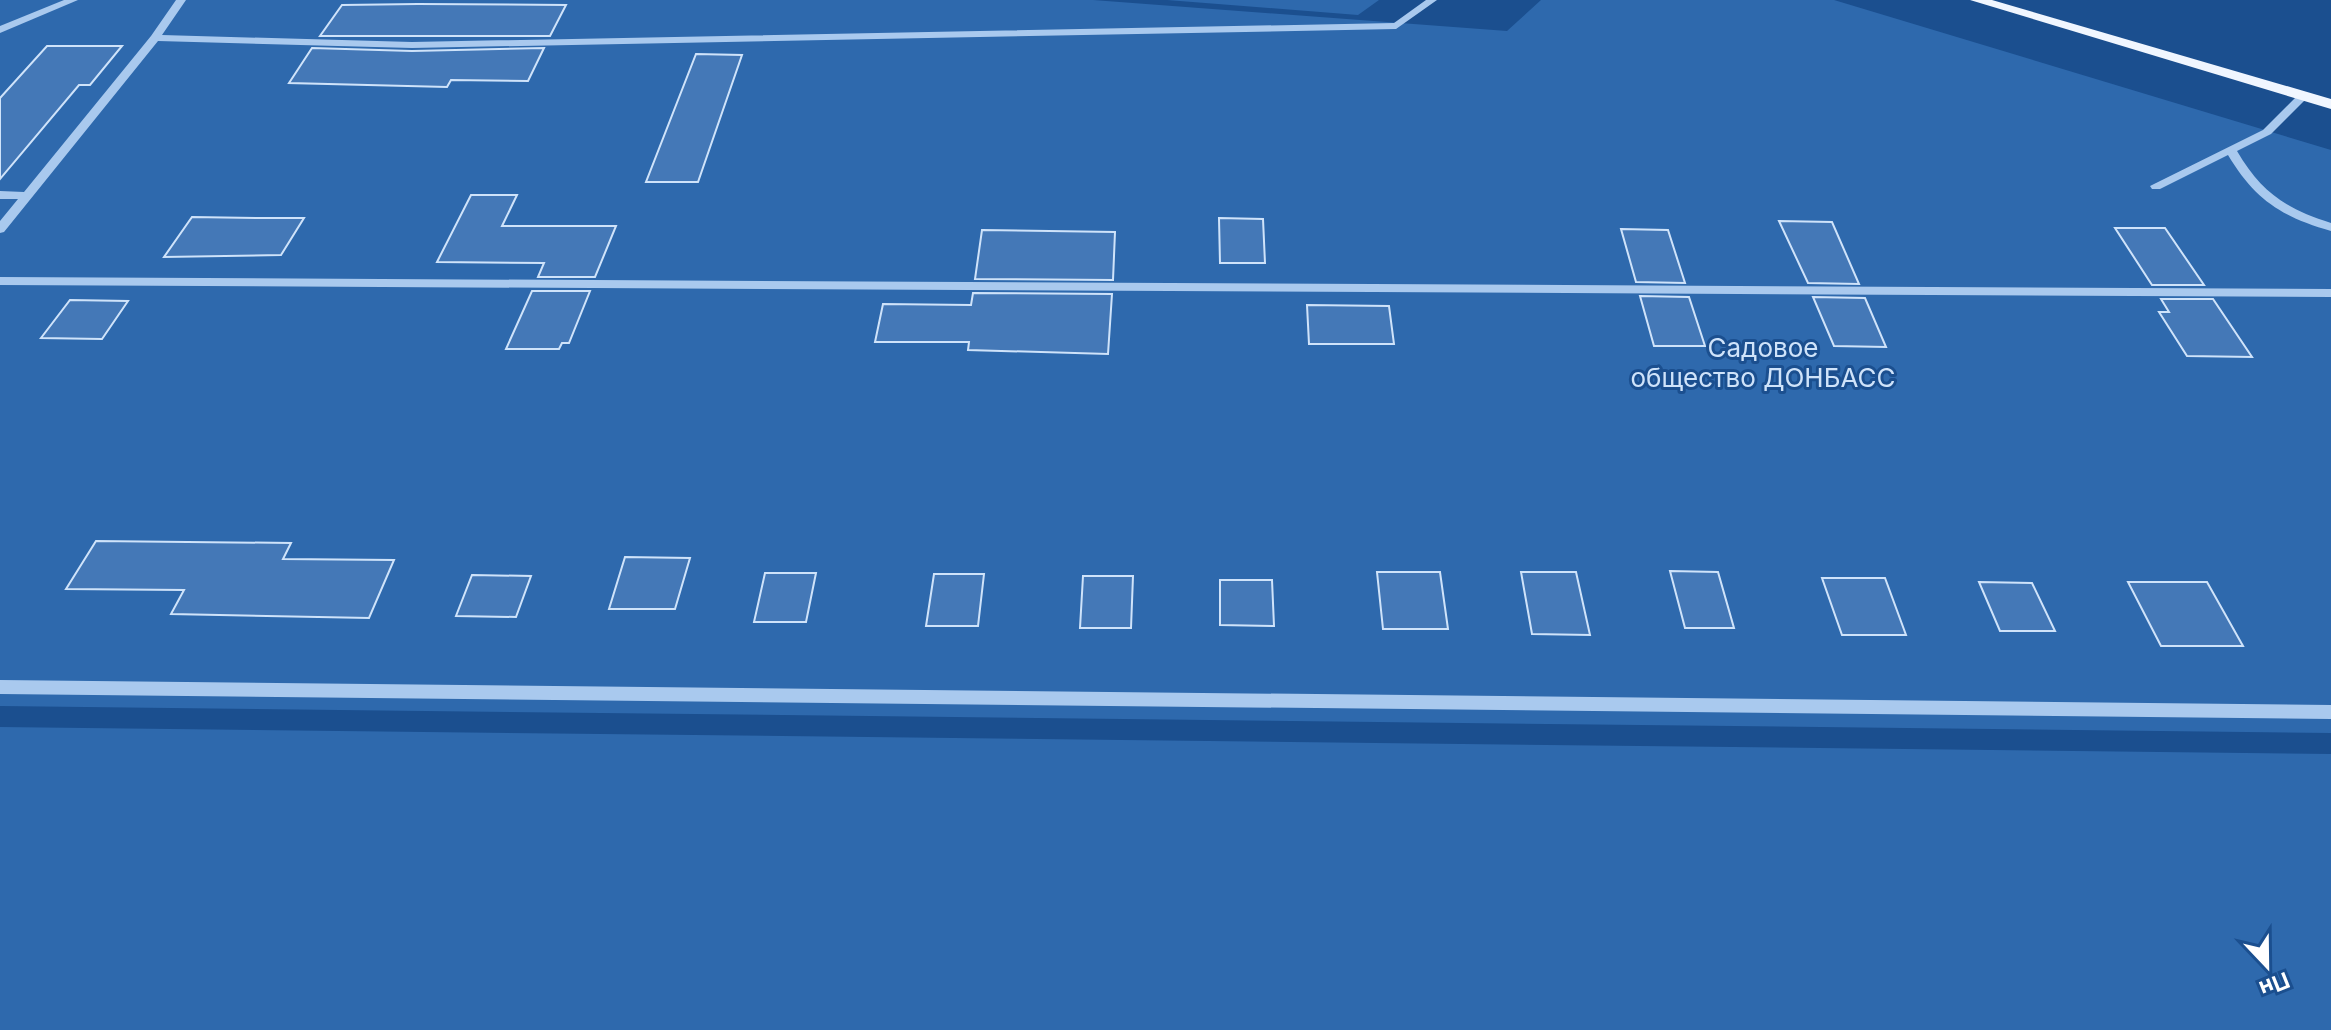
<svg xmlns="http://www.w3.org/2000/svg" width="2331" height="1030" viewBox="0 0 2331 1030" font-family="Inter,sans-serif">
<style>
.green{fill:#2e69ad}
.building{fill:#4478b7;stroke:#cfe3fa;stroke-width:2}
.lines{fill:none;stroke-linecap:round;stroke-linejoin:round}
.minor{fill:#a9c9ee;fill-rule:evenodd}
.major{fill:#f0f6ff;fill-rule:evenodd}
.labels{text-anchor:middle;stroke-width:6;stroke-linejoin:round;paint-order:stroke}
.park-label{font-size:26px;fill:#cfe3fa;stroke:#1b4f8f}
</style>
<rect width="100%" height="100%" fill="#1b4f8f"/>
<g class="green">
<path d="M0 0H1093L1507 31 1541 0H1834L2331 150V733L0 706Z"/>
<path d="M1167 0H1379L1358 15Z"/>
<path d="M0 727 2331 754V1030H0Z"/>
</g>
<g class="building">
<path d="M342 5 418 4 566 5 550 36H320Z"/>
<path d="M47 46H122L90 85H79L0 179V98Z"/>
<path d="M312 48 412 51 544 48 528 81 451 80 447 87 289 83Z"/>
<path d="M696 54 742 55 698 182H646Z"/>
<path d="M471 195H517L502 226H616L595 277H538L544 263 437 262Z"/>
<path d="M192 217 256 218H304L281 255 164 257Z"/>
<path d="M1219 218 1263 219 1265 263H1220Z"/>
<path d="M1779 221 1832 222 1859 284 1808 283Z"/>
<path d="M2115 228H2165L2204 285H2152Z"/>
<path d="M1621 229 1668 230 1685 283 1636 282Z"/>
<path d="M982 230 1115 232 1113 280 975 279Z"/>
<path d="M532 291H590L569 343H562L559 349H506Z"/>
<path d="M973 293 1112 294 1108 354 968 350 969 342H875L883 304 971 305Z"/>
<path d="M1640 296 1689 297 1705 346H1654Z"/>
<path d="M1813 297 1865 298 1886 347 1834 346Z"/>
<path d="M2161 299H2213L2252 357 2187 356 2159 312H2169Z"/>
<path d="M70 300 128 301 102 339 41 338Z"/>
<path d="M1307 305 1389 306 1394 344H1309Z"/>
<path d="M96 541 291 543 283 559 394 560 369 618 171 614 184 590 66 589Z"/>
<path d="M625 557 690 558 675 609H609Z"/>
<path d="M1670 571 1718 572 1734 628H1685Z"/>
<path d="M1377 572H1440L1448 629H1383Z"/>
<path d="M1521 572H1576L1590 635 1532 634Z"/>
<path d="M765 573H816L806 622H754Z"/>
<path d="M934 574H984L978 626H926Z"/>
<path d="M472 575 531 576 516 617 456 616Z"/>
<path d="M1083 576H1133L1131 628H1080Z"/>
<path d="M1822 578H1885L1906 635H1842Z"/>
<path d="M1220 580H1272L1274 626 1220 625Z"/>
<path d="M1979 582 2032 583 2055 631H2000Z"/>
<path d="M2128 582H2207L2243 646H2161Z"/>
</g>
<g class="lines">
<g class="minor">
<path d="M64 0H78L0 33V26Z"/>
<path d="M176 0H186L162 35 412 42 1394 23 1426 0H1437L1396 29 412 48 158 41 4 232 0 233V221L18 199H0V191L24 192 151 36Z"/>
<path d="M2303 93 2307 94V98L2271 134 2237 151C2261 192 2286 209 2331 223V231C2282 217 2255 200 2228 155L2160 189H2152L2150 186 2263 130 2299 94Z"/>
<path d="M0 277 2331 289V297L0 285Z"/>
<path d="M0 680 2331 705V719L0 694Z"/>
</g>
<path class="major" d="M1970 0H1992L2331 99V109Z"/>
</g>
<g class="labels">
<g class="park-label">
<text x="1763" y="357">Садовое<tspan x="1763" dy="30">общество ДОНБАСС</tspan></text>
</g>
</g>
<g transform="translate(2267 966) rotate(158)" stroke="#1b4f8f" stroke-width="6" paint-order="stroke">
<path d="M0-6L14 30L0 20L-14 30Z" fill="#ffffff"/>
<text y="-12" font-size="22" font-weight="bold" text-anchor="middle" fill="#ffffff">Пн</text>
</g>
</svg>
